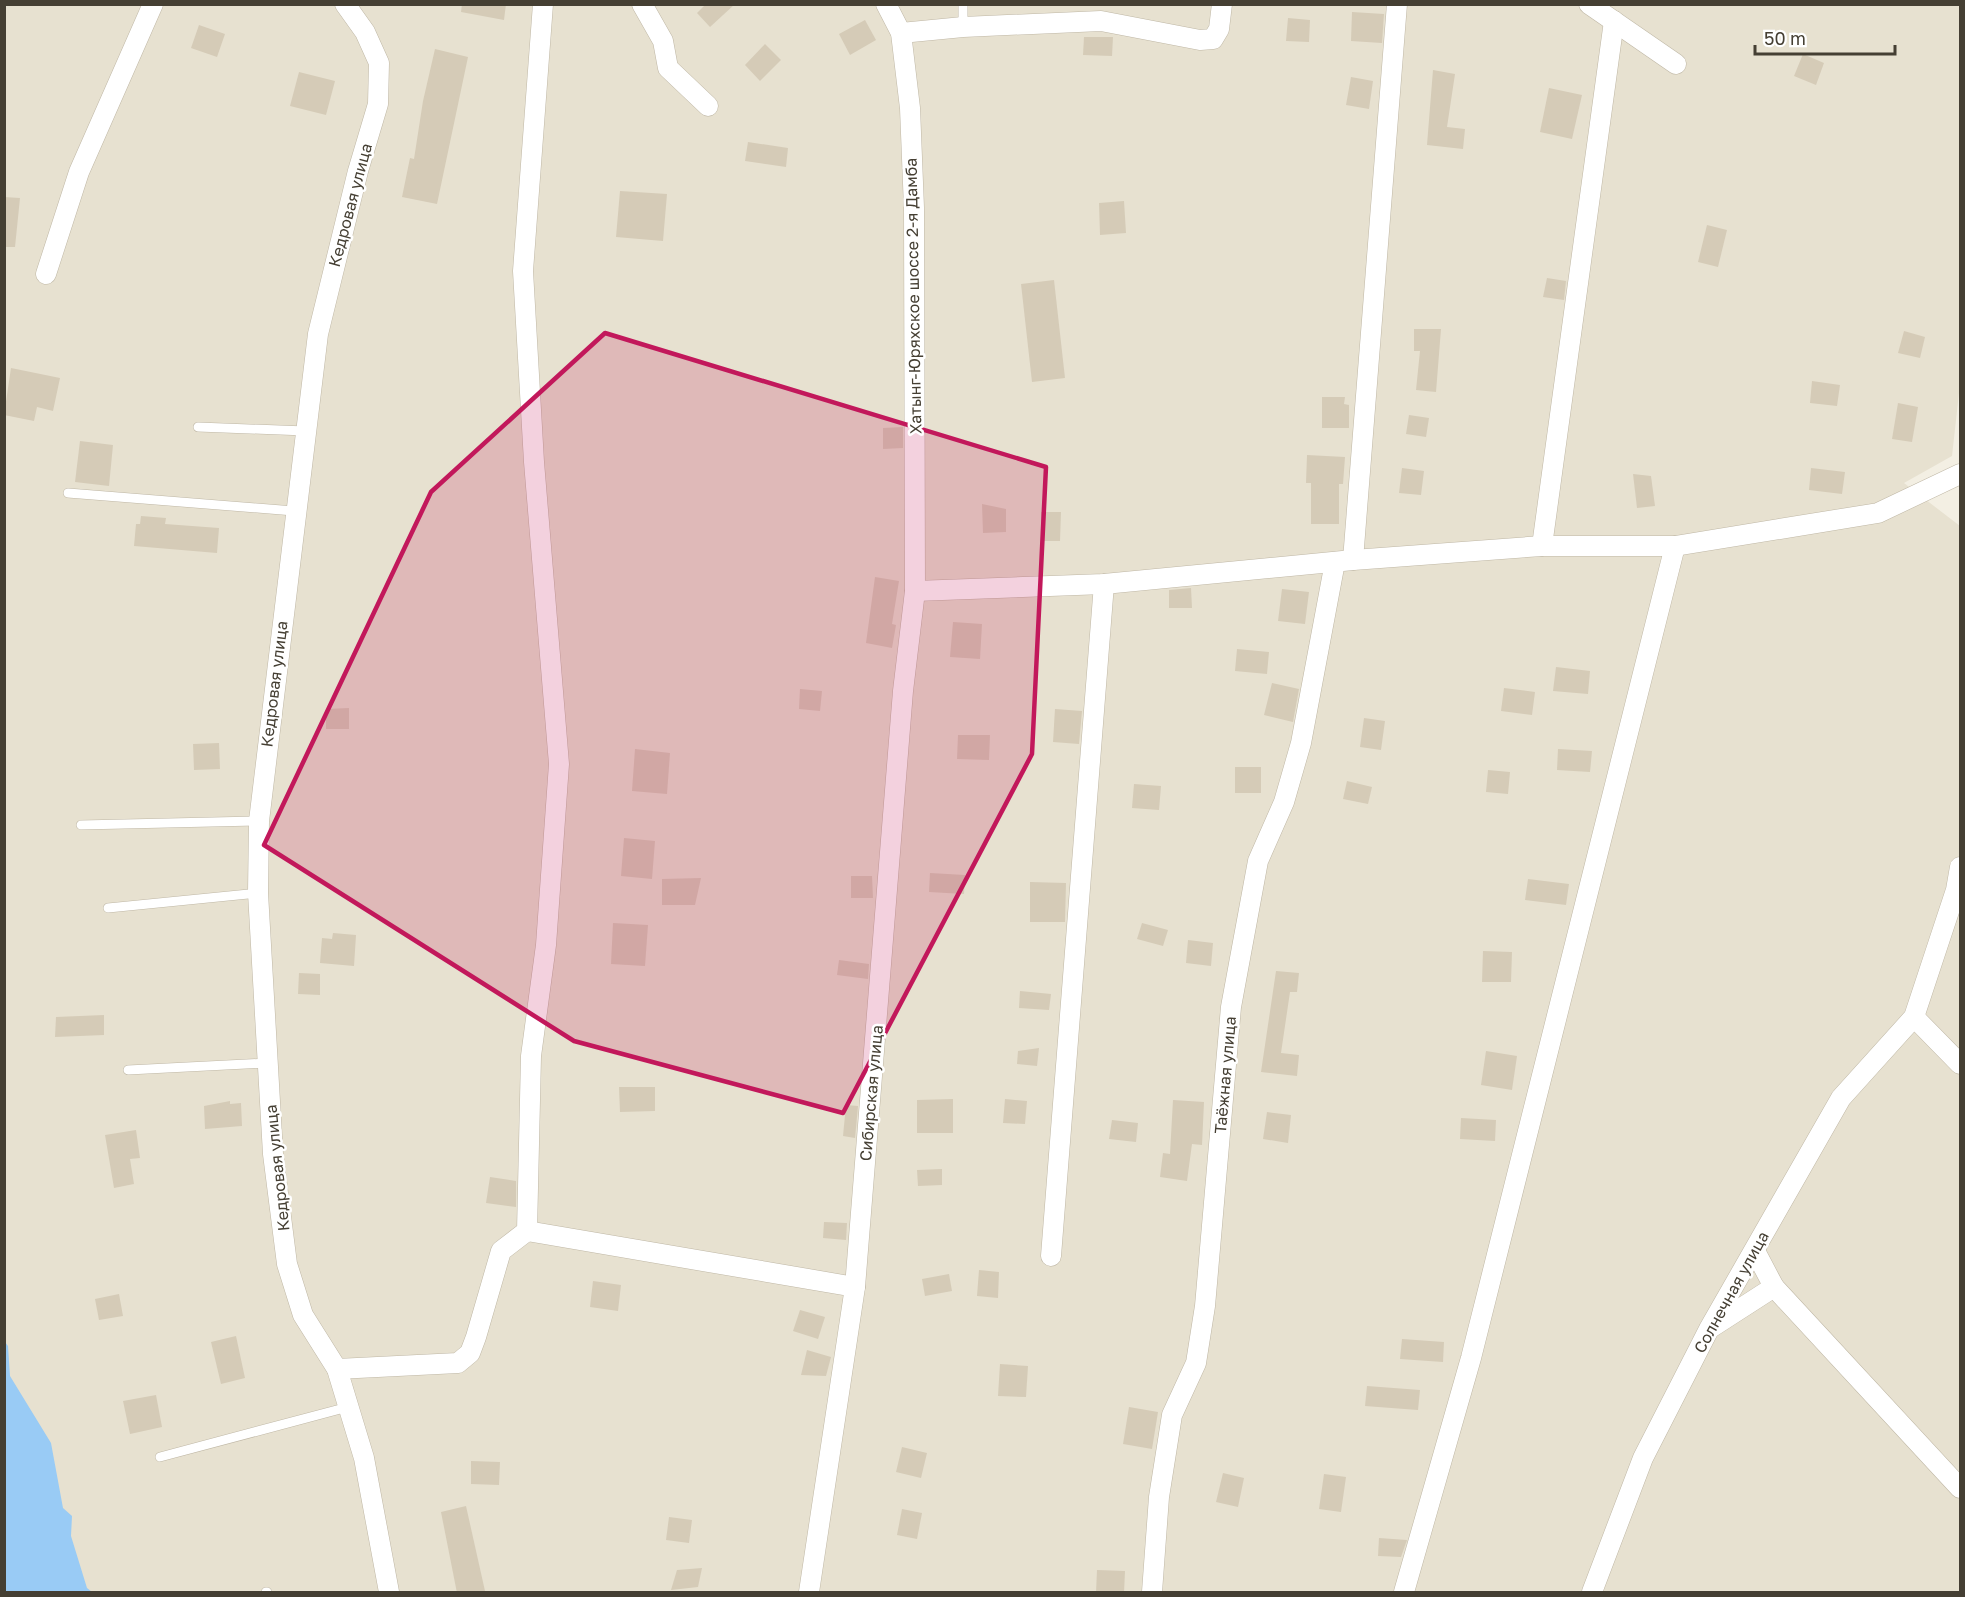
<svg xmlns="http://www.w3.org/2000/svg" width="1965" height="1597" viewBox="0 0 1965 1597" font-family="'Golos Text',sans-serif">
<style>
.residential{fill:#e7e1d0}
.water{fill:#99cbf5}
.building{fill:#d5cbb7}
.lines{fill:none;stroke-linecap:round;stroke-linejoin:round}
.service-casing{stroke:#bfb7a5;stroke-width:10}
.minor-casing{stroke:#bfb7a5;stroke-width:21}
.service{stroke:#fff;stroke-width:9}
.minor{stroke:#fff;stroke-width:20}
.marked{fill:#c2185b;fill-opacity:0.2;stroke:#c2185b;stroke-width:4.5;stroke-linejoin:round}
.labels{text-anchor:middle;stroke-width:5;stroke-linejoin:round;paint-order:stroke}
.street-label{font-size:16px;fill:#453f33;stroke:#fff}
</style>
<rect width="100%" height="100%" fill="#f3efe3"/>
<path class="residential" d="M5 5H1960V384L1952 456 1904 483 1960 526V1592H5Z"/>
<path class="water" d="M5 1342 8 1346 10 1376 51 1443 63 1508 72 1516 71 1536 87 1588 92 1592H5Z"/>
<g class="building">
<path d="M462 4H506L504 20 461 12Z"/>
<path d="M706 4H735L710 27 697 13Z"/>
<path d="M1352 12 1384 14 1382 43 1351 41Z"/>
<path d="M1288 18 1310 20 1309 42 1286 41Z"/>
<path d="M865 20 876 40 850 55 839 34Z"/>
<path d="M199 25 225 34 217 57 191 48Z"/>
<path d="M1084 37H1113L1112 56 1083 55Z"/>
<path d="M765 44 781 60 760 81 745 65Z"/>
<path d="M435 49 468 57 437 204 402 197 410 158 414 159 423 101Z"/>
<path d="M1803 54 1824 63 1816 85 1794 76Z"/>
<path d="M1433 70 1455 74 1447 127 1465 129 1463 149 1427 145Z"/>
<path d="M299 72 335 81 326 115 290 106Z"/>
<path d="M1351 77 1373 81 1369 109 1346 105Z"/>
<path d="M1549 88 1582 95 1572 139 1540 132Z"/>
<path d="M748 142 788 148 786 167 745 161Z"/>
<path d="M620 191 667 194 663 241 616 237Z"/>
<path d="M4 197 20 198 15 247H4Z"/>
<path d="M1124 201 1126 233 1100 235 1099 203Z"/>
<path d="M1707 225 1727 230 1718 267 1698 262Z"/>
<path d="M1547 278 1566 281 1564 300 1543 297Z"/>
<path d="M1054 280 1065 378 1032 382 1021 284Z"/>
<path d="M1414 329H1441L1436 392 1416 390 1420 351H1414Z"/>
<path d="M1904 331 1925 337 1920 358 1898 353Z"/>
<path d="M11 368 60 378 53 411 37 407 34 421 4 415Z"/>
<path d="M1812 381 1840 385 1837 406 1810 403Z"/>
<path d="M1322 397H1345L1344 404 1349 405V428H1322Z"/>
<path d="M1898 403 1918 407 1912 442 1892 439Z"/>
<path d="M1409 415 1429 418 1426 437 1406 434Z"/>
<path d="M903 427V448L883 449V428Z"/>
<path d="M80 441 113 445 109 486 75 482Z"/>
<path d="M1307 455 1345 457 1343 484H1339V524H1311V483H1306Z"/>
<path d="M1402 468 1424 471 1421 495 1399 493Z"/>
<path d="M1811 468 1845 472 1842 494 1809 490Z"/>
<path d="M1633 474 1651 476 1655 506 1637 508Z"/>
<path d="M982 504 1006 509V532L983 533Z"/>
<path d="M1041 512H1061L1060 541H1041Z"/>
<path d="M141 516 166 518 165 524 219 528 217 553 134 546 136 524H140Z"/>
<path d="M875 577 899 581 892 624 896 625 892 648 866 643Z"/>
<path d="M1191 588 1192 608H1169V590Z"/>
<path d="M1282 589 1309 592 1305 624 1278 621Z"/>
<path d="M953 622 982 624 980 659 950 657Z"/>
<path d="M1237 649 1269 652 1267 674 1235 671Z"/>
<path d="M1556 667 1590 671 1588 694 1553 691Z"/>
<path d="M1272 683 1299 689 1293 722 1264 715Z"/>
<path d="M1504 688 1535 692 1532 715 1501 711Z"/>
<path d="M800 689 822 691 820 711 799 709Z"/>
<path d="M349 708V729H326V709Z"/>
<path d="M1055 709 1082 711 1079 744 1053 742Z"/>
<path d="M1364 718 1385 721 1381 750 1360 747Z"/>
<path d="M958 735H990L989 760 957 759Z"/>
<path d="M219 743 220 769 194 770 193 744Z"/>
<path d="M635 749 670 753 667 794 632 791Z"/>
<path d="M1558 749 1592 751 1590 772 1557 770Z"/>
<rect x="1235" y="767" width="26" height="26"/>
<path d="M1488 770 1510 772 1508 794 1486 792Z"/>
<path d="M1347 781 1372 787 1368 804 1343 799Z"/>
<path d="M1134 784 1161 786 1159 810 1132 808Z"/>
<path d="M624 838 655 841 652 879 621 876Z"/>
<path d="M930 873 965 875 964 894 929 892Z"/>
<path d="M851 876H872L873 898H851Z"/>
<path d="M701 878 695 905H662V879Z"/>
<path d="M1528 879 1569 884 1566 905 1525 900Z"/>
<path d="M1030 882 1066 883 1065 922H1030Z"/>
<path d="M613 923 648 925 645 966 611 964Z"/>
<path d="M1142 923 1168 930 1163 946 1137 939Z"/>
<path d="M333 933 356 935 354 966 320 963 322 938 332 939Z"/>
<path d="M1188 940 1213 943 1211 966 1186 963Z"/>
<path d="M1483 951 1512 952 1511 982H1482Z"/>
<path d="M839 960 869 964 868 979 837 975Z"/>
<path d="M1276 971 1299 973 1297 992H1290L1281 1053 1299 1055 1297 1076 1261 1072Z"/>
<path d="M299 973 320 974V995L298 994Z"/>
<path d="M1020 991 1051 994 1049 1010 1019 1008Z"/>
<path d="M104 1015V1035L55 1037 56 1017Z"/>
<path d="M1039 1048 1037 1066 1017 1064 1018 1051Z"/>
<path d="M1486 1051 1517 1056 1512 1090 1481 1085Z"/>
<path d="M619 1087H655V1111L620 1112Z"/>
<path d="M953 1099V1133H917V1100Z"/>
<path d="M1005 1099 1027 1101 1025 1124 1003 1123Z"/>
<path d="M1173 1100 1204 1102 1202 1145 1192 1144 1187 1181 1160 1177 1163 1153 1170 1154Z"/>
<path d="M230 1101V1104L241 1103 242 1126 205 1129 204 1106Z"/>
<path d="M846 1105 858 1106 855 1138 843 1136Z"/>
<path d="M1267 1112 1291 1115 1288 1143 1263 1139Z"/>
<path d="M1461 1118 1496 1120 1495 1141 1460 1139Z"/>
<path d="M1112 1120 1138 1123 1136 1142 1109 1139Z"/>
<path d="M136 1130 140 1158 130 1159 134 1184 114 1188 105 1135Z"/>
<path d="M942 1169V1185L918 1186 917 1170Z"/>
<path d="M490 1177 516 1181V1207L486 1203Z"/>
<path d="M824 1222 847 1223 846 1240 823 1238Z"/>
<path d="M979 1270 999 1272 998 1298 977 1296Z"/>
<path d="M949 1274 952 1291 925 1296 922 1279Z"/>
<path d="M593 1281 621 1285 618 1311 590 1307Z"/>
<path d="M119 1294 123 1316 99 1320 95 1299Z"/>
<path d="M800 1310 825 1317 818 1339 793 1331Z"/>
<path d="M236 1336 245 1378 221 1384 211 1342Z"/>
<path d="M1402 1339 1444 1342 1443 1362 1400 1359Z"/>
<path d="M807 1350 831 1357 826 1376 801 1375Z"/>
<path d="M1000 1364 1028 1366 1026 1397 998 1396Z"/>
<path d="M1367 1386 1420 1390 1418 1410 1365 1406Z"/>
<path d="M156 1395 162 1427 130 1434 123 1401Z"/>
<path d="M1129 1407 1158 1412 1152 1449 1123 1444Z"/>
<path d="M902 1447 927 1453 921 1478 896 1472Z"/>
<path d="M471 1461 500 1462 499 1485 471 1484Z"/>
<path d="M1223 1473 1244 1478 1238 1507 1216 1502Z"/>
<path d="M1324 1474 1346 1477 1341 1512 1319 1509Z"/>
<path d="M466 1506 485 1591 477 1593H457L441 1512Z"/>
<path d="M902 1509 922 1513 917 1539 897 1535Z"/>
<path d="M669 1517 692 1520 689 1543 666 1540Z"/>
<path d="M1379 1538 1407 1540 1401 1557 1378 1556Z"/>
<path d="M702 1568 698 1587 671 1590 677 1570Z"/>
<path d="M1097 1570 1125 1571 1124 1593H1096Z"/>
</g>
<g class="lines">
<defs>
<g id="service">
<path d="M963 27V4"/>
<path d="M198 427 306 431"/>
<path d="M68 493 294 511"/>
<path d="M81 825 259 821"/>
<path d="M108 908 258 893"/>
<path d="M128 1070 268 1063"/>
<path d="M160 1457 348 1407"/>
<path d="M266 1592H267"/>
</g>
<g id="minor">
<path d="M345 4 365 32 379 63 378 104 358 171 318 334 259 821 258 893 273 1154 287 1264 303 1315 337 1369 364 1458 389 1592"/>
<path d="M642 4 663 41 668 68 708 106"/>
<path d="M1589 4 1676 64"/>
<path d="M901 33 963 27 1101 21 1200 40 1213 39 1219 29 1222 4"/>
<path d="M46 274 79 172 153 4"/>
<path d="M1542 546 1614 21"/>
<path d="M1353 560 1397 4"/>
<path d="M915 591 1104 584 1353 560 1542 546H1675L1878 513 1960 474"/>
<path d="M1914 1017 1960 1064"/>
<path d="M527 1231 855 1287"/>
<path d="M1755 1251 1774 1287 1960 1488"/>
<path d="M1051 1256 1104 584"/>
<path d="M1712 1327 1774 1287"/>
<path d="M337 1369 458 1363 470 1353 476 1337 501 1251 527 1231 531 1056 546 945 559 764 534 462 523 271 543 4"/>
<path d="M809 1592 855 1287 903 691 915 591 914 208 910 108 901 33 886 4"/>
<path d="M1152 1592 1159 1497 1172 1415 1196 1363 1205 1306 1231 1007 1258 861 1284 802 1301 743 1335 562"/>
<path d="M1404 1592 1471 1358 1675 546"/>
<path d="M1592 1592 1643 1458 1709 1329 1841 1098 1914 1017 1956 890 1960 867"/>
</g>
</defs>
<use href="#service" class="service-casing"/>
<use href="#minor" class="minor-casing"/>
<use href="#service" class="service"/>
<use href="#minor" class="minor"/>
</g>
<path class="marked" d="M605 333 1046 467 1032 754 843 1113 574 1041 264 845 431 492Z"/>
<g class="labels">
<g class="street-label">
<text transform="translate(350 205) rotate(-75)" y="6">Кедровая улица</text>
<text transform="translate(913 296) rotate(-91)" y="6">Хатынг-Юряхское шоссе 2-я Дамба</text>
<text transform="translate(274 684) rotate(-83)" y="6">Кедровая улица</text>
<text transform="translate(1225 1075) rotate(-85)" y="6">Таёжная улица</text>
<text transform="translate(871 1093) rotate(-85)" y="6">Сибирская улица</text>
<text transform="translate(277 1168) rotate(-96)" y="6">Кедровая улица</text>
<text transform="translate(1731 1292) rotate(-61)" y="6">Солнечная улица</text>
</g>
</g>
<rect width="1965" height="1597" fill="none" stroke="#453f33" stroke-width="12"/>
<path d="M1755 45v9h140v-9" fill="none" stroke="#453f33" stroke-width="3"/>
<text x="1764" y="45" font-size="18" fill="#453f33" stroke="#ffffff" stroke-width="4.5" paint-order="stroke">50 m</text>
</svg>
